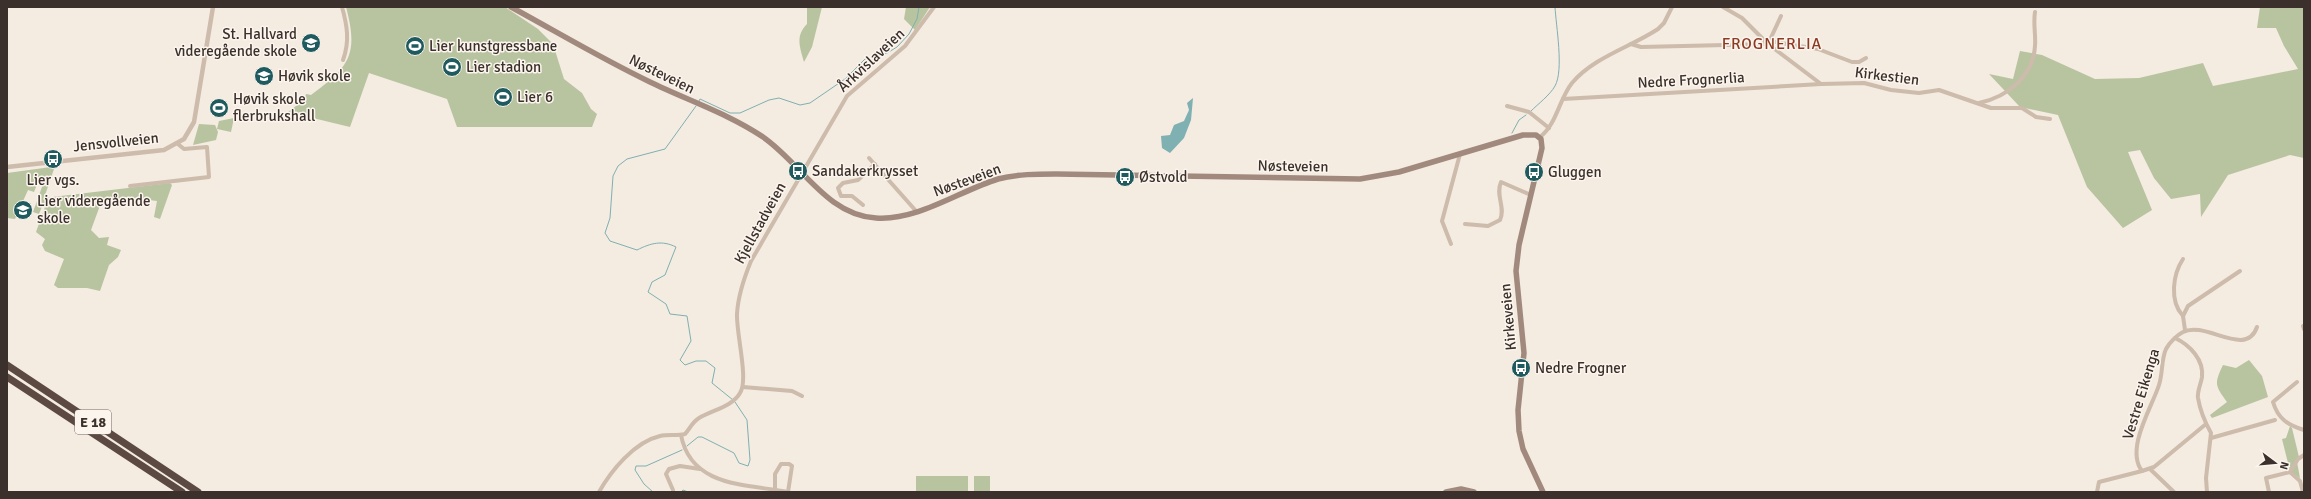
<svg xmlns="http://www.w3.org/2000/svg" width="2311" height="499" viewBox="0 0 2311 499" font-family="Signika,sans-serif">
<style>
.green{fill:#b8c4a0}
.water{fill:#7fb0b2}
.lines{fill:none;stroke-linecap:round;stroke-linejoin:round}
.stream{stroke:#7fb0b2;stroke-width:1}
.minor{stroke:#cdbbac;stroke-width:4}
.tertiary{stroke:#cdbbac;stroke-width:4.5}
.secondary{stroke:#a18a7d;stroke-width:5.5}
.motorway{stroke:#5c4a42;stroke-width:7}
.labels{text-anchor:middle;stroke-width:3;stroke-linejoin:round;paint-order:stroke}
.shield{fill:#fbf5ee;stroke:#756b66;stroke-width:1}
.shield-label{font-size:14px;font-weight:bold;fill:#3b302b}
.poi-label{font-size:15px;fill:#3b302b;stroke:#fbf5ee;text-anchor:start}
.street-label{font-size:15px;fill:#3b302b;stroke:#fbf5ee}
.neighbourhood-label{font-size:16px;letter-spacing:1px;fill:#8c3b22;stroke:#fbf5ee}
</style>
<rect width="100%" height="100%" fill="#f4ebe1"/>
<g class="green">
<path d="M346 7H505L538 29 553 44 564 79 582 93 591 109 597 114 592 127H457L447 99 369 73 350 127 288 112 304 100 306 94 311 95C349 67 359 55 346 7Z"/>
<path d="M807 7H822L812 47 804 62C800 47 795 36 807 24Z"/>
<path d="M906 7H930L915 30 904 19Z"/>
<path d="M2260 7H2304V158L2290 155 2228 175 2201 217 2200 194 2171 199 2154 178 2140 150 2128 152 2152 210 2123 228 2087 187 2058 115 2020 107 1989 74 2013 79 2020 51 2042 55 2095 79 2139 78 2203 63 2213 86 2298 69 2284 46 2276 28H2257Z"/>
<path d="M234 118 231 132 217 129 219 121Z"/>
<path d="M199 124 215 125 218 132 216 140 193 145Z"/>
<path d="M51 167 54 169 44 198 170 183 172 185 160 219 154 217 157 201 125 197 121 207 102 200 91 230 99 238 109 237 107 245 121 250 118 257 109 265 100 291 87 288H58L54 285 64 259 45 251 42 245 45 239 36 232 46 204 37 201 43 184 38 182 34 192 28 190 15 219 7 218V173Z"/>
<path d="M37 201 43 204 39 214 33 212Z"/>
<path d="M2249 360 2262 376 2268 397 2212 418 2210 415 2227 402C2215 385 2214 384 2223 365L2236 368Z"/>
<path d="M2290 426 2292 428 2299 457 2297 462 2300 478 2290 471 2282 439 2286 438Z"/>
<rect x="916" y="476" width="52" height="16"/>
<rect x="974" y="476" width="16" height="16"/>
</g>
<path class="water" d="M1193 98 1191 120 1184 138 1170 153 1162 148 1161 136 1170 135 1174 125 1184 121 1189 110 1187 103Z"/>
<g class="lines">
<g class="stream">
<path d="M699 101 700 99 730 113H740L769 100 779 98 800 105 810 103 845 79 865 59 887 53 897 47 909 34 917 19 919 7"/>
<path d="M696 106 665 149 627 159 618 166 613 176 610 218 605 233 610 241 637 250C651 243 662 240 676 247L665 275 652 282 648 292 666 304 670 314 687 316 691 341 680 360 685 365 696 361H706L715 368 712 383 733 400"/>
<path d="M1531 111C1538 104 1550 95 1555 86 1564 70 1556 26 1555 7"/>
<path d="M1512 133 1519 120 1526 115"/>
<path d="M687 446 698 437H702L734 453 739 463 748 466 750 460 747 420 735 402"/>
<path d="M653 492 644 484 635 470 636 466H646L682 450"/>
<path d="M681 492 683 490 688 492"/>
</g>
<g class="minor">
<path d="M342 7C347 25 350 41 343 60"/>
<path d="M1723 7 1742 18 1768 44 1821 84 1864 83 1891 90 1919 93 1939 90 1991 108H2022L2036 117 2050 119"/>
<path d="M1769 41 1818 49 1852 62H1859L1866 58"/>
<path d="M1631 44 1641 47 1768 44 1781 16"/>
<path d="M1563 99 1821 84"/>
<path d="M1979 103C2007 97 2033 77 2035 46 2036 35 2033 24 2035 12"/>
<path d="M1507 106 1529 112 1549 128"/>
<path d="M1540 137C1557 124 1559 99 1572 83 1594 57 1631 47 1658 29L1664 23 1672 7"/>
<path d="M869 158 916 211"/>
<path d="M130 186 209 177 207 147 184 149 178 144"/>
<path d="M863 205 852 196H841L838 188 843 183 858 180 875 164"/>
<path d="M1465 224 1488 226 1500 220C1506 208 1495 195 1501 182L1531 195"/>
<path d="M1451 244 1442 221 1460 154"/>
<path d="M2183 316C2169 301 2173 274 2183 259"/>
<path d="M2303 326 2304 329"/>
<path d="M2185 330 2183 316 2188 306 2240 271"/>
<path d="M2175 338C2190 345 2204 360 2202 377 2201 384 2197 391 2198 398 2200 410 2206 424 2211 433L2206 478 2207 492"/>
<path d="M2297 382 2273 402C2278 419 2288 425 2304 430"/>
<path d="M743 387 792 391 802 396"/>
<path d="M2206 424 2154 467 2142 471C2125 449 2152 407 2159 385 2163 373 2161 360 2166 349 2169 343 2177 335 2183 332 2205 320 2246 359 2257 327"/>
<path d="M681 435C691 488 748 484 788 492"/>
<path d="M2211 438 2275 420"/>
<path d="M2150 469 2174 492"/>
<path d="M2290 472 2300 481 2303 492"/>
<path d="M673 490 666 474 669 469 680 466 700 469"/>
<path d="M775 490V474L781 464H789L792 466 788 492"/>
<path d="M599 492C611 471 634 442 660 436 668 434 677 436 685 434 690 429 692 422 699 418 712 410 732 407 740 393 749 380 736 333 737 314 738 296 744 278 751 261L847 96 905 46 934 7"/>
<path d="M2097 492 2099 482 2142 471"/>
<path d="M2269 492 2266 478 2290 472 2298 459 2304 455"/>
</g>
<path class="tertiary" d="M7 167 164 150 184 139 194 122 213 7"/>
<g class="secondary">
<path d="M511 7C557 32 602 59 650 82 687 100 729 114 763 137 801 163 826 215 876 218 918 221 959 191 998 179 1017 174 1037 174 1056 174L1360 179 1399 172 1523 135H1536L1541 139 1542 148 1519 245 1516 271 1524 353 1518 410 1519 431 1523 449 1543 492"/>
<path d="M1446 492 1461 489 1474 492"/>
</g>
<g class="motorway">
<path d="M7 365 198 492"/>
<path d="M7 377 182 492"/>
</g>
</g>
<defs>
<symbol id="school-disc" viewBox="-11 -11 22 22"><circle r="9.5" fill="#1f5a5e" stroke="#fbf5ee"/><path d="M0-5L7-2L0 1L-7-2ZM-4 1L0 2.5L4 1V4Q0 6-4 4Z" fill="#fff"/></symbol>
<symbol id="stadium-disc" viewBox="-11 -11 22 22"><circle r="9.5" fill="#1f5a5e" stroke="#fbf5ee"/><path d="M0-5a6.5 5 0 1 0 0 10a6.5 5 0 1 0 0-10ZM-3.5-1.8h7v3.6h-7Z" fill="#fff"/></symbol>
<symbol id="bus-disc" viewBox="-11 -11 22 22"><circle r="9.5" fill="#1f5a5e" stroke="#fbf5ee"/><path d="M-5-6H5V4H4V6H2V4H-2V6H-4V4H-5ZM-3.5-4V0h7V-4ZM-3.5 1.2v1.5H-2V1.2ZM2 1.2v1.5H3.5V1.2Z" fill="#fff"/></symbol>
</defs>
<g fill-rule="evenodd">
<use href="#school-disc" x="300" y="32" width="22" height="22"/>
<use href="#stadium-disc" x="404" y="35" width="22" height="22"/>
<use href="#stadium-disc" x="441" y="56" width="22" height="22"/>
<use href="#school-disc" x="253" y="65" width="22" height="22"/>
<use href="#stadium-disc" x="492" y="86" width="22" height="22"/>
<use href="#stadium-disc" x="208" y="97" width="22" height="22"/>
<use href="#bus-disc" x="42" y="148" width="22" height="22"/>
<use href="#bus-disc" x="787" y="160" width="22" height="22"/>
<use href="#bus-disc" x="1523" y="161" width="22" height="22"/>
<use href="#bus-disc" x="1114" y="166" width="22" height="22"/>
<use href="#school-disc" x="12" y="199" width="22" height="22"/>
<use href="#bus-disc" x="1510" y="357" width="22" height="22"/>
</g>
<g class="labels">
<rect class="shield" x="75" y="410" width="36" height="24" rx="3"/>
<g class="shield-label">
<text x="93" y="427">E 18</text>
</g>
<g class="poi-label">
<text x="297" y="39" text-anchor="end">St. Hallvard<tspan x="297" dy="17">videregående skole</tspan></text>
<text x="429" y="51">Lier kunstgressbane</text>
<text x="466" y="72">Lier stadion</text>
<text x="278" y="81">Høvik skole</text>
<text x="517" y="102">Lier 6</text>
<text x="233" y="104">Høvik skole<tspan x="233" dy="17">flerbrukshall</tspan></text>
<text x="812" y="176">Sandakerkrysset</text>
<text x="1548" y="177">Gluggen</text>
<text x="1139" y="182">Østvold</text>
<text x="53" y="185" text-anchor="middle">Lier vgs.</text>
<text x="37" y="206">Lier videregående<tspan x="37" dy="17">skole</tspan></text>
<text x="1535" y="373">Nedre Frogner</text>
</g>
<g class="street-label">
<text transform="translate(871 60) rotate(-43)" y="5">Årkvislaveien</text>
<text transform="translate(662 74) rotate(26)" y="5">Nøsteveien</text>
<text transform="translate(1887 76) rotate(7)" y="5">Kirkestien</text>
<text transform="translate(1691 80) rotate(-3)" y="5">Nedre Frognerlia</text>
<text transform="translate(116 142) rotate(-6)" y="5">Jensvollveien</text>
<text transform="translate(1293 166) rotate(1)" y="5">Nøsteveien</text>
<text transform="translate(967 180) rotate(-20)" y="5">Nøsteveien</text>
<text transform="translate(760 223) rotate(-61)" y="5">Kjellstadveien</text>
<text transform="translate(1508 317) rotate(-95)" y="5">Kirkeveien</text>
<text transform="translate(2141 394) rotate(-73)" y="5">Vestre Eikenga</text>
</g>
<g class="neighbourhood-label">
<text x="1772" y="49">FROGNERLIA</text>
</g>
</g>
<rect width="2311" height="499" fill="none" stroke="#3b302b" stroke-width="16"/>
<g transform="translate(2275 463) rotate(106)" stroke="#fbf5ee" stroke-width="3" paint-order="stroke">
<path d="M0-3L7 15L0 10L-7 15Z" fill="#3b302b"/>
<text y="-6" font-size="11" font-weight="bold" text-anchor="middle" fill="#3b302b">N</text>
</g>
</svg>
